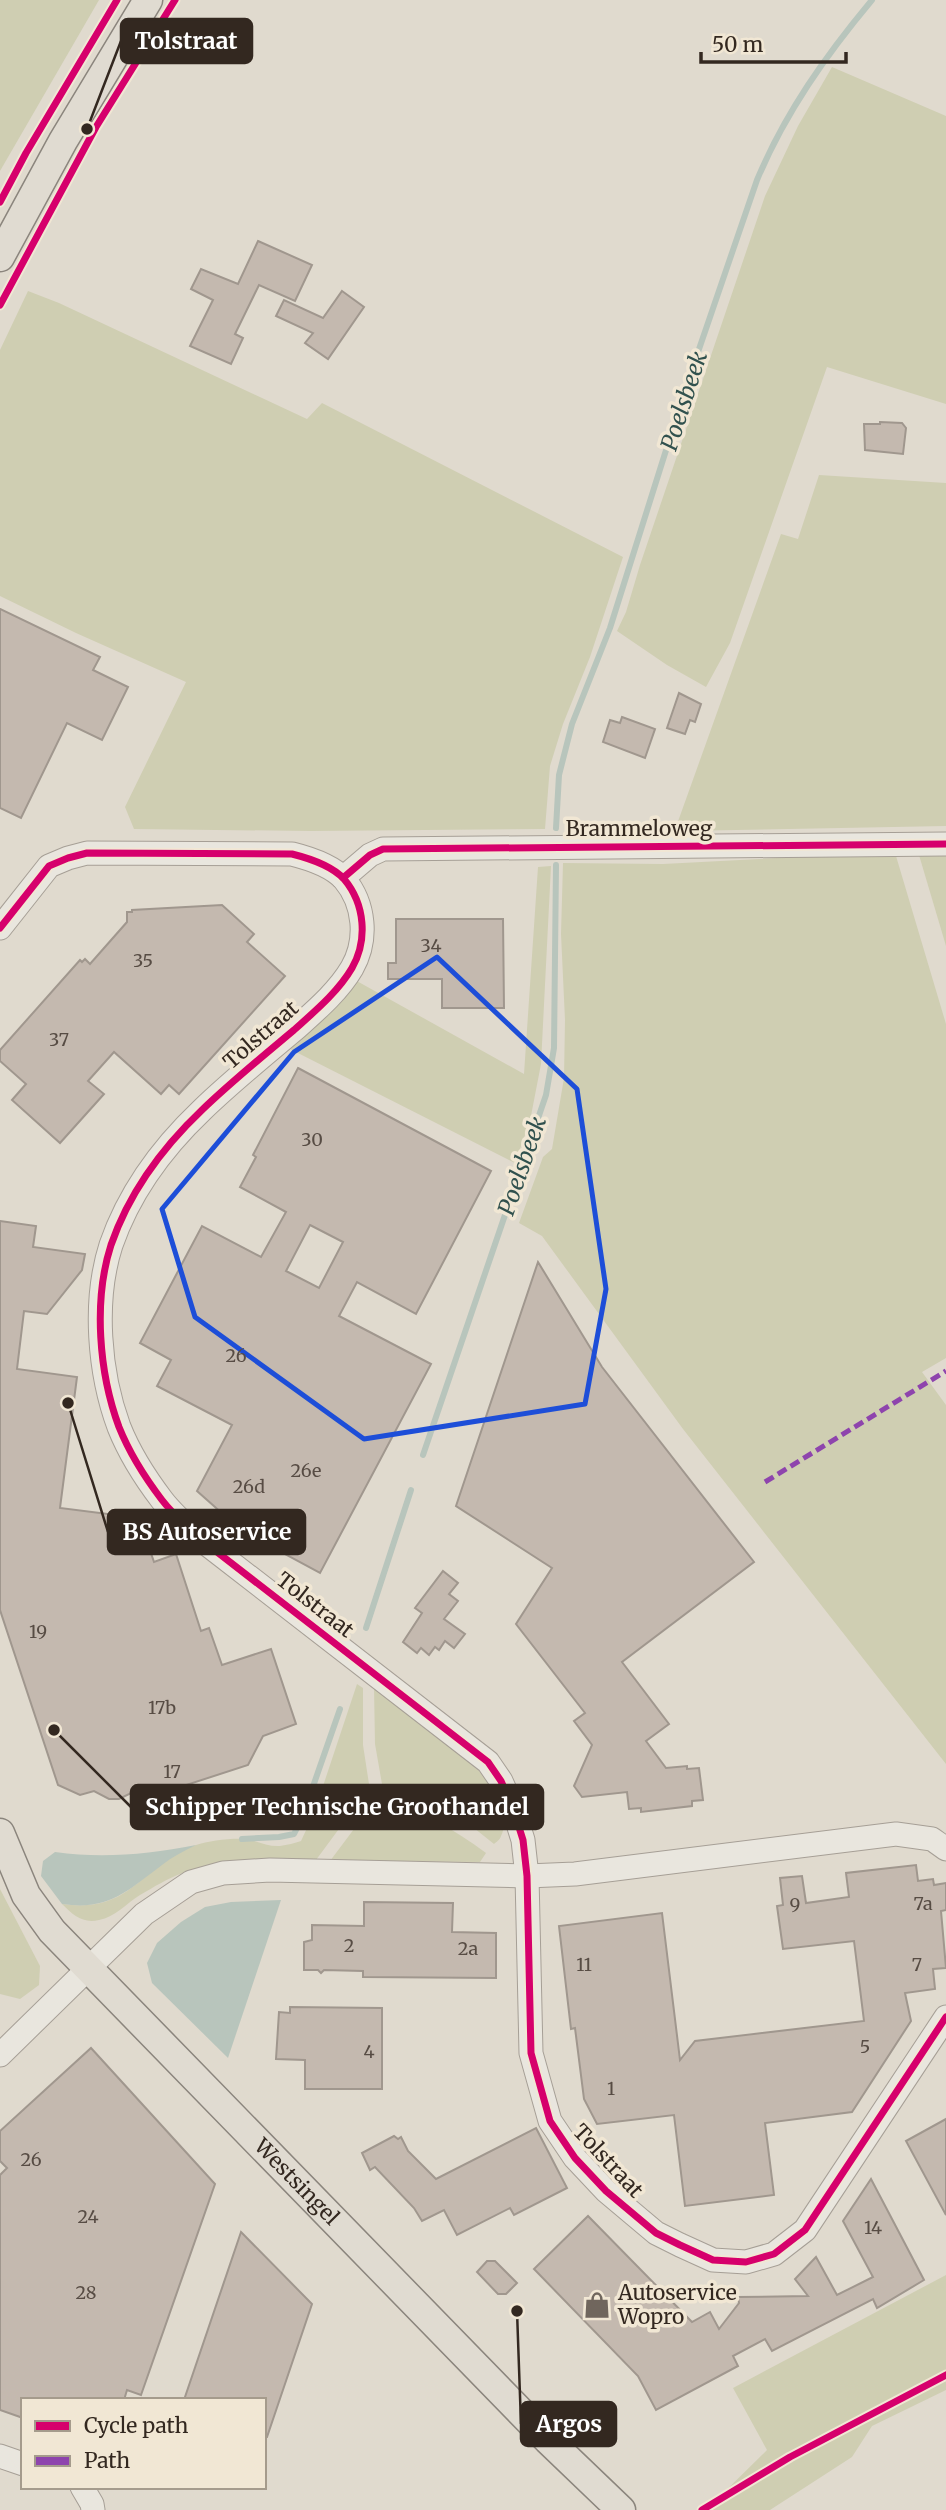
<svg xmlns="http://www.w3.org/2000/svg" width="946" height="2510" viewBox="0 0 946 2510" font-family="Merriweather,serif">
<style>
.green{fill:#cfceb2}
.water{fill:#b8c5bc}
.lines{fill:none;stroke-linecap:round;stroke-linejoin:round}
.stream{stroke:#b8c5bc;stroke-width:6}
.building{fill:#c4b9af;stroke:#a0978e;stroke-width:2;fill-rule:evenodd}
.minor-casing{stroke:#a69f96;stroke-width:25}
.major-casing{stroke:#8b857d;stroke-width:31}
.minor{stroke:#e9e6de;stroke-width:23}
.major{stroke:#e0dbd1;stroke-width:28}
.quiet{stroke:#8e44ad;stroke-width:5;stroke-dasharray:10 5;stroke-linecap:butt}
.cycleway-casing{stroke:#f1e7d4;stroke-width:11}
.cycleway{stroke:#d6006c;stroke-width:7}
.marked{fill:none;stroke:#1d4ed8;stroke-width:5;stroke-linejoin:round}
.labels{text-anchor:middle;stroke-width:7;stroke-linejoin:round;paint-order:stroke}
.number-label{font-size:18px;fill:#574c44}
.street-label{font-size:21px;fill:#332820;stroke:#f1e7d4}
.poi-label{font-size:21px;fill:#332820;stroke:#f1e7d4;text-anchor:start}
.water-label{font-size:23px;font-style:italic;fill:#31514e;stroke:#f1e7d4}
.leader{fill:none;stroke:#332820;stroke-width:2.5}
.callout-dot{fill:#332820;stroke:#f1e7d4;stroke-width:2.5}
.callout{fill:#332820;stroke:#332820;stroke-width:2.5}
.callout-label{font-size:23px;text-anchor:middle;font-weight:bold;fill:#fff}
</style>
<rect width="100%" height="100%" fill="#e0dace"/>
<g class="green">
<path d="M0 0H99L0 171Z"/>
<path d="M832 67 946 116V404L827 367 730 643 706 687 667 665 617 631 626 612 640 565 765 196 798 126Z"/>
<path d="M28 291 59 303 307 419 322 403 623 557 590 657 563 724 550 766 545 829 311 831 134 829 125 807 186 682 76 633 0 596V350Z"/>
<path d="M819 475 946 483V826L680 831 676 827 781 534 798 539Z"/>
<path d="M946 851V946L919 855Z"/>
<path d="M892 852 896 856 946 1024V1358L922 1372 946 1405V1764L683 1429 542 1236 519 1223 543 1157 552 1149 564 1078 565 1020 561 934 563 863 663 864Z"/>
<path d="M551 866 541 1064 530 1121 515 1163 290 1049 319 1022 355 980 524 1074 538 867Z"/>
<path d="M357 1684 363 1688V1745L369 1784 364 1795 316 1860C272 1862 225 1858 183 1873 168 1878 154 1887 140 1895 127 1903 115 1917 99 1920 83 1924 73 1915 62 1904 134 1914 140 1864 196 1845 208 1841 231 1838 244 1839 256 1840 268 1847 280 1846 287 1845 295 1843 301 1841L314 1813Z"/>
<path d="M374 1687C407 1713 457 1745 484 1776 496 1789 510 1819 501 1836 500 1840 496 1842 494 1844L474 1828 454 1817 382 1784 375 1744Z"/>
<path d="M384 1798C421 1810 455 1830 486 1853L480 1862 330 1861 375 1801Z"/>
<path d="M0 1889 40 1966 39 1985 20 1999 0 1994Z"/>
<path d="M946 2275V2390L872 2426 852 2457 770 2510H706L767 2450 733 2388Z"/>
</g>
<g class="water">
<path d="M196 1845C184 1851 172 1857 162 1865 127 1891 109 1911 62 1904L41 1876 43 1861 55 1852C104 1859 148 1854 196 1845Z"/>
<path d="M281 1900 228 2058 152 1983 147 1963 157 1943 181 1922 205 1907 231 1902Z"/>
</g>
<g class="lines">
<g class="stream">
<path d="M556 828 559 775 572 724 610 628 685 390 757 180C785 113 826 55 872 0"/>
<path d="M423 1455 546 1095 554 1048 556 865"/>
<path d="M366 1628 411 1490"/>
<path d="M242 1839 279 1837 294 1834 302 1818 340 1709"/>
</g>
</g>
<g class="building">
<path d="M258 241 312 265 295 301 259 285 235 334 243 338 231 364 190 346 213 300 191 289 201 269 238 284Z"/>
<path d="M342 291 364 307 328 359 305 343 313 333 276 316 284 300 323 318Z"/>
<path d="M880 422 902 423 906 428 903 454 865 450 864 424H880Z"/>
<path d="M0 609 100 657 93 670 128 687 102 740 67 723 21 818 0 808Z"/>
<path d="M679 693 701 704 695 722 690 720 685 734 667 728Z"/>
<path d="M622 717 655 729 645 758 603 742 610 720 620 723Z"/>
<path d="M222 905 254 934 247 942 285 976 179 1094 169 1085 161 1094 114 1052 88 1081 104 1094 60 1143 12 1100 26 1084 0 1061V1050L80 960 82 962 85 959 90 964 127 922V912H132V910Z"/>
<path d="M396 919H503L504 1008H442V979H388V963H396Z"/>
<path d="M298 1068 491 1171 416 1314 357 1282 339 1316 431 1364 320 1573 242 1531 197 1491 232 1425 157 1386 171 1360 140 1343 202 1226 261 1257 286 1212 240 1187 256 1157 253 1155ZM310 1225 343 1242 319 1288 286 1271Z"/>
<path d="M0 1221 36 1226 33 1247 85 1254 82 1270 47 1314 24 1311 17 1369 77 1377 60 1508 139 1518 154 1562 176 1554 201 1631 209 1628 222 1665 271 1649 296 1724 263 1736 248 1765 143 1799 131 1793 119 1799H109L94 1791 80 1795 58 1785 0 1610Z"/>
<path d="M538 1262 602 1367 754 1562 622 1662 669 1724 646 1741 666 1768 687 1766V1769L699 1768 703 1800 692 1801V1806L641 1812V1808L629 1809 627 1792 582 1797 574 1786 592 1745 574 1721 585 1713 516 1624 552 1568 456 1506Z"/>
<path d="M443 1571 458 1583 449 1594 458 1601 444 1619 465 1634 454 1648 445 1641 439 1650 435 1647 429 1655 421 1648 417 1653 403 1642 422 1613 415 1608Z"/>
<path d="M916 1865 918 1881 933 1879 934 1885 946 1883V1910L941 1911 946 1968 933 1969 935 1989 905 1993 911 2021 852 2112 765 2123 774 2195 685 2206 674 2115 597 2124 584 2099 575 2028 571 2029 559 1926 662 1913 680 2060 695 2041 864 2021 854 1941 783 1949 777 1906 783 1905 780 1878 802 1876 806 1903 849 1897 846 1873Z"/>
<path d="M364 1902 453 1903 452 1932 496 1933V1978L363 1977V1971L324 1970 321 1973 318 1970H304V1942L312 1940V1925L364 1926Z"/>
<path d="M290 2007 382 2008V2089H305V2060L276 2059 279 2012 290 2013Z"/>
<path d="M91 2048 215 2184 141 2395 127 2390 124 2400H23V2418L0 2410V2175L7 2168 0 2161V2131Z"/>
<path d="M946 2119V2215L906 2141Z"/>
<path d="M536 2128 567 2188 514 2215 510 2208 457 2235 444 2210 422 2221 414 2208 375 2167 370 2170 362 2153 394 2136 398 2139 401 2137 408 2151 436 2179Z"/>
<path d="M871 2179 924 2280 877 2308 873 2299 772 2351 765 2339 733 2356 738 2366 656 2410 638 2376 534 2269 588 2216 692 2322 710 2312 719 2329 739 2303 738 2297 808 2296 795 2279 816 2257 837 2295 873 2277 843 2221Z"/>
<path d="M241 2232 312 2304 267 2437H264V2400H184Z"/>
<path d="M487 2261H495L517 2283 506 2294H498L477 2272Z"/>
</g>
<g class="lines">
<defs>
<g id="minor">
<path d="M343 878 370 855 383 849 946 844"/>
<path d="M0 928 49 866 68 858 87 853 292 854C308 858 332 866 344 879 365 904 368 940 352 968 338 992 314 1012 294 1030 263 1056 231 1082 202 1110 163 1147 129 1193 111 1245 93 1301 99 1373 119 1427 129 1452 146 1479 162 1500 175 1517 192 1531 208 1545L488 1762 501 1781 513 1808 523 1840 527 1876 531 2053 550 2121 575 2158 606 2191 656 2233 680 2245 713 2260 746 2262 774 2254 805 2230 946 2017"/>
<path d="M0 2055 144 1914 191 1882 223 1873 270 1870 527 1876 575 1874 896 1834 932 1839 946 1849"/>
<path d="M0 2456 23 2464"/>
<path d="M82 2487 92 2504 93 2510"/>
</g>
<g id="major">
<path d="M0 257 63 141 148 0"/>
<path id="s1" d="M0 1833 26 1895 52 1931 548 2440 621 2510"/>
</g>
</defs>
<use href="#minor" class="minor-casing"/>
<use href="#major" class="major-casing"/>
<use href="#minor" class="minor"/>
<use href="#major" class="major"/>
<path class="quiet" d="M765 1482 946 1371"/>
<defs>
<g id="cycleway">
<path d="M0 202 26 153 117 0"/>
<path d="M0 305 96 127 175 0"/>
<path d="M343 878 370 855 383 849 946 844"/>
<path d="M0 928 49 866 68 858 87 853 292 854C308 858 332 866 344 879 365 904 368 940 352 968 338 992 314 1012 294 1030 263 1056 231 1082 202 1110 163 1147 129 1193 111 1245 93 1301 99 1373 119 1427 129 1452 146 1479 162 1500 175 1517 192 1531 208 1545L488 1762 501 1781 513 1808 523 1840 527 1876 531 2053 550 2121 575 2158 606 2191 656 2233 680 2245 713 2260 746 2262 774 2254 805 2230 946 2017"/>
<path d="M702 2510 790 2457 946 2375"/>
</g>
</defs>
<use href="#cycleway" class="cycleway-casing"/>
<use href="#cycleway" class="cycleway"/>
</g>
<path class="marked" d="M437 957 577 1089 606 1289 585 1404 364 1439 195 1317 162 1209 294 1052Z"/>
<defs>
<symbol id="shop-bare" viewBox="-9 -9 18 18"><path d="M-5-2.5h2.3a2.7 3.5 0 0 1 5.4 0H5L5.5 6h-11ZM-1.5-2.5h3a1.5 2.3 0 0 0-3 0Z" fill="#70665d" stroke="#f1e7d4" stroke-width="2.5" paint-order="stroke"/></symbol>
</defs>
<g fill-rule="evenodd">
<use href="#shop-bare" x="578" y="2286" width="38" height="38"/>
</g>
<g class="labels">
<g class="number-label">
<text x="431" y="952">34</text>
<text x="143" y="967">35</text>
<text x="59" y="1046">37</text>
<text x="312" y="1146">30</text>
<text x="236" y="1362">26</text>
<text x="306" y="1477">26e</text>
<text x="249" y="1493">26d</text>
<text x="38" y="1638">19</text>
<text x="162" y="1714">17b</text>
<text x="172" y="1778">17</text>
<text x="923" y="1910">7a</text>
<text x="795" y="1911">9</text>
<text x="349" y="1952">2</text>
<text x="468" y="1955">2a</text>
<text x="584" y="1971">11</text>
<text x="917" y="1971">7</text>
<text x="865" y="2053">5</text>
<text x="369" y="2058">4</text>
<text x="611" y="2095">1</text>
<text x="31" y="2166">26</text>
<text x="88" y="2223">24</text>
<text x="873" y="2234">14</text>
<text x="86" y="2299">28</text>
</g>
<g class="street-label">
<text x="639" y="836">Brammeloweg</text>
<text transform="translate(261 1035) rotate(-41)" y="7">Tolstraat</text>
<text transform="translate(315 1605) rotate(38)" y="7">Tolstraat</text>
<text transform="translate(608 2161) rotate(47)" y="7">Tolstraat</text>
<text dy="7" stroke="none"><textPath href="#s1" startOffset="462">Westsingel</textPath></text>
</g>
<g class="poi-label">
<text x="618" y="2300">Autoservice<tspan x="618" dy="24">Wopro</tspan></text>
</g>
<g class="water-label">
<text transform="translate(684 401) rotate(-72)" y="8">Poelsbeek</text>
<text transform="translate(522 1166) rotate(-71)" y="8">Poelsbeek</text>
</g>
</g>
<path class="leader" d="M87 129L121 41M68 1403L108 1532M54 1730L131 1807M517 2311L521 2424"/>
<g class="callout-dot">
<circle cx="87" cy="129" r="7"/>
<circle cx="68" cy="1403" r="7"/>
<circle cx="54" cy="1730" r="7"/>
<circle cx="517" cy="2311" r="7"/>
</g>
<g class="callout">
<rect x="121" y="19" width="131" height="44" rx="7"/>
<rect x="108" y="1510" width="197" height="44" rx="7"/>
<rect x="131" y="1785" width="412" height="44" rx="7"/>
<rect x="521" y="2402" width="95" height="44" rx="7"/>
</g>
<g class="callout-label">
<text x="186" y="49">Tolstraat</text>
<text x="207" y="1540">BS Autoservice</text>
<text x="337" y="1815">Schipper Technische Groothandel</text>
<text x="569" y="2432">Argos</text>
</g>
<rect x="21" y="2398" width="245" height="91" fill="#f1e7d4" stroke="#a59b8c" stroke-width="2"/>
<rect x="35" y="2421" width="35" height="10" fill="#d6006c" stroke="#a59b8c" stroke-width="2"/>
<text x="84" y="2433" font-size="21" fill="#332820">Cycle path</text>
<rect x="35" y="2456" width="35" height="10" fill="#8e44ad" stroke="#a59b8c" stroke-width="2"/>
<text x="84" y="2468" font-size="21" fill="#332820">Path</text>
<path d="M701 52v10h145v-10" fill="none" stroke="#332820" stroke-width="3.5"/>
<text x="712" y="52" font-size="21" fill="#332820" stroke="#f1e7d4" stroke-width="5" paint-order="stroke">50 m</text>
</svg>
